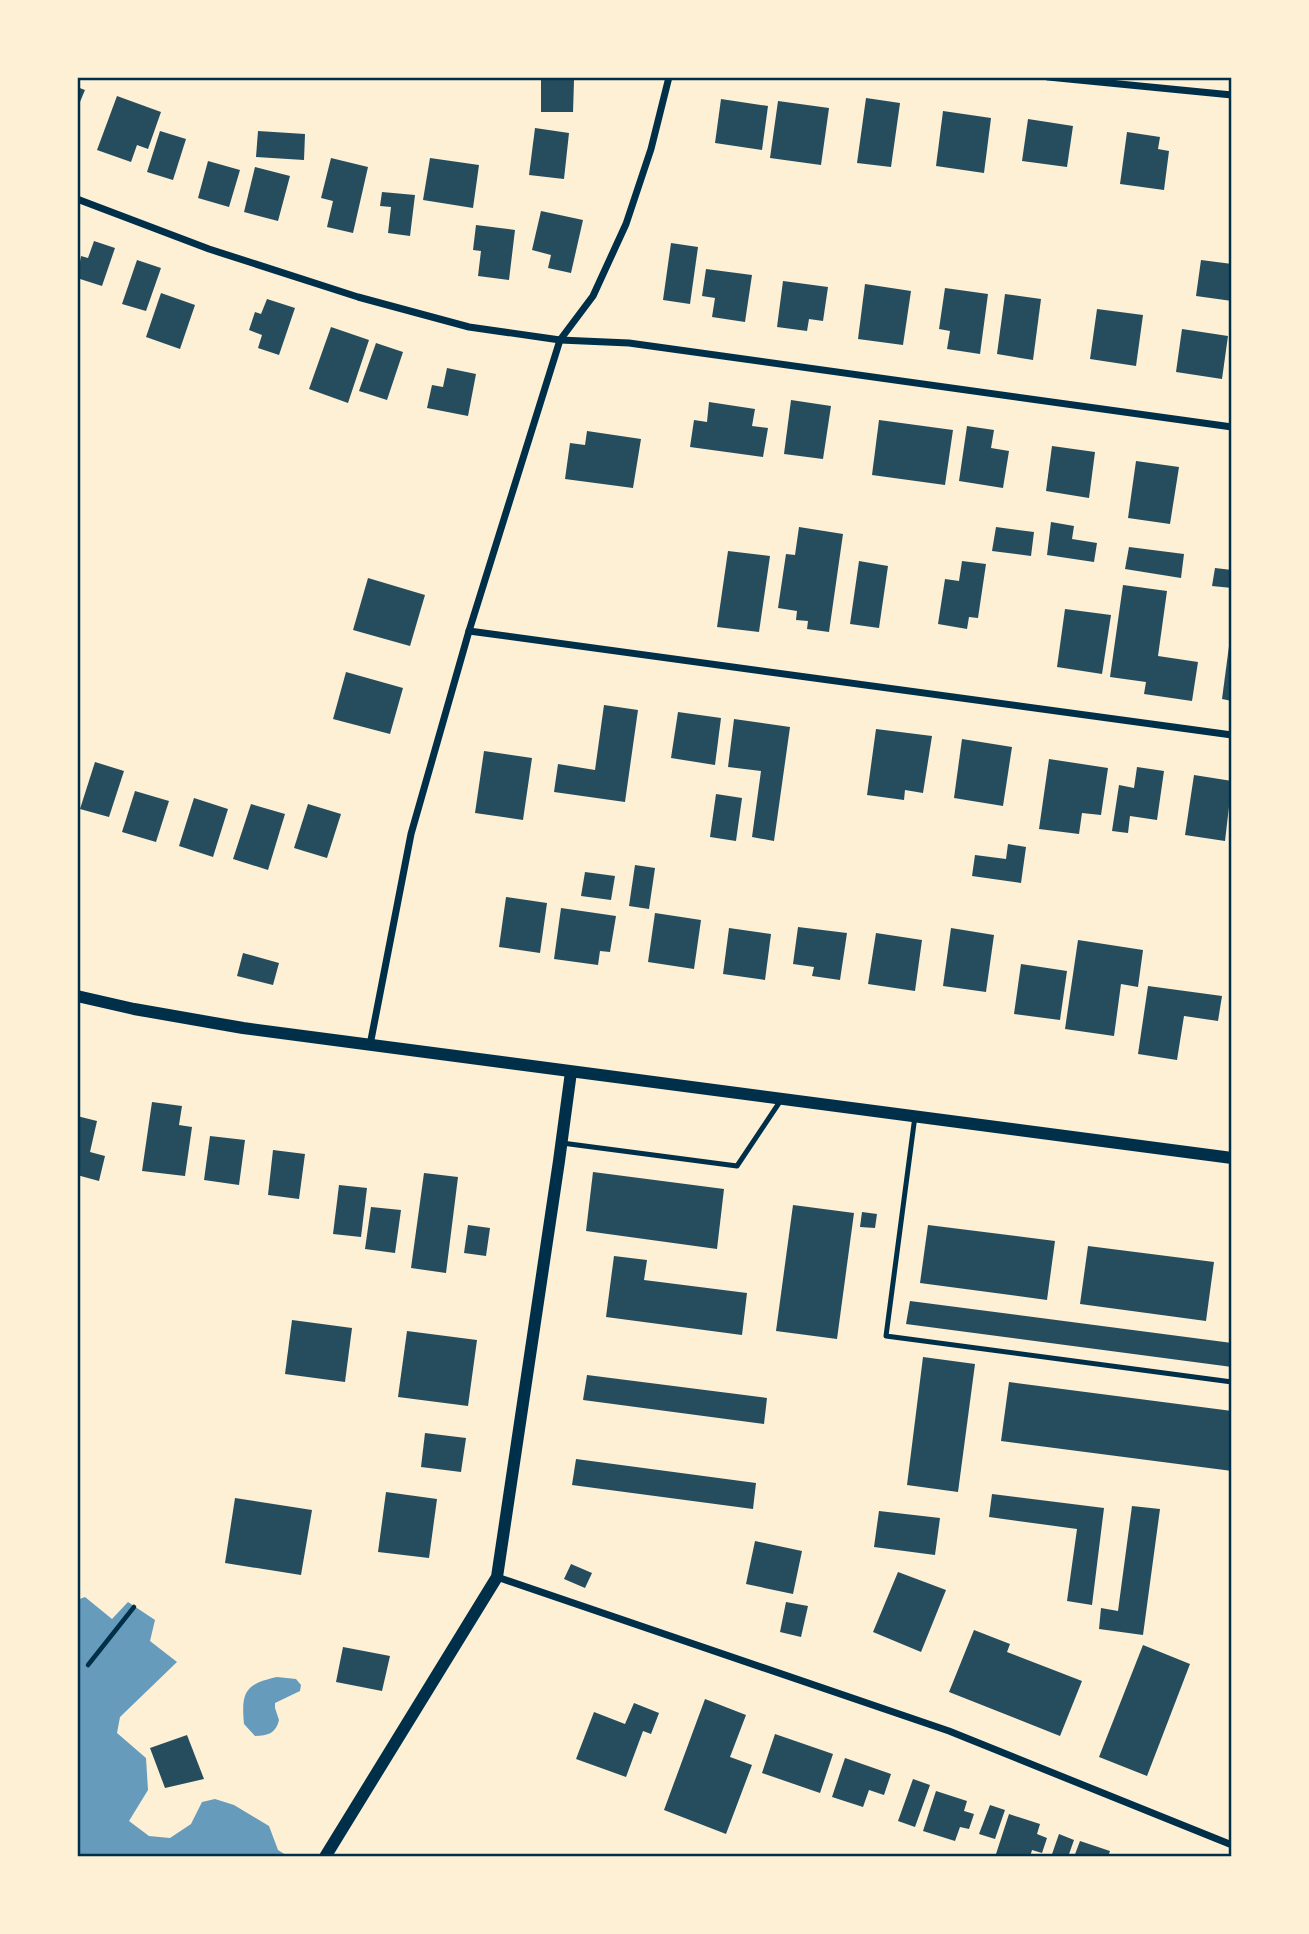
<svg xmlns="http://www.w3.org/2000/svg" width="1309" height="1934" viewBox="0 0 1309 1934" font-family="'Golos Text',sans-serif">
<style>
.water{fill:#669bbc}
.building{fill:#264d5e}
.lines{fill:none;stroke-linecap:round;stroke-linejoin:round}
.path{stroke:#003049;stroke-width:4.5}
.service{stroke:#003049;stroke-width:5}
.minor{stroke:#003049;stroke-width:7}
.tertiary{stroke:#003049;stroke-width:12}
.neatline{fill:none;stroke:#003049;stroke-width:2.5}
</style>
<rect width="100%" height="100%" fill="#fdf0d5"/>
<g class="water">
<path d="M85 1597 112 1619 128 1602 155 1620 150 1641 177 1662 120 1717 117 1733 146 1758 148 1790 129 1821 149 1836 170 1838 191 1824 202 1802 215 1799 234 1805 269 1826 278 1850 289 1857H77V1600Z"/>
<path d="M277 1677 296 1679 301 1685 300 1691 275 1703V1708L279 1720C276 1733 268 1736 255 1736L244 1724C241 1692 245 1684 277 1677Z"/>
</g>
<g class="building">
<path d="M541 79 574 80 573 112H541Z"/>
<path d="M77 87 85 90 77 109Z"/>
<path d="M117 96 161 112 148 149 137 145 131 162 97 150Z"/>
<path d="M866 98 900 103 891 167 857 163Z"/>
<path d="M721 99 768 106 762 150 715 143Z"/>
<path d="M778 101 829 108 821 165 770 158Z"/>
<path d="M943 111 991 118 984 173 936 166Z"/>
<path d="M1028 119 1073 126 1067 167 1022 161Z"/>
<path d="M535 128 569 133 564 179 529 175Z"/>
<path d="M160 131 186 139 173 180 147 172Z"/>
<path d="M258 131 305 134 304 160 256 157Z"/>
<path d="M1127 132 1160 137 1158 149 1169 151 1164 190 1120 184Z"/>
<path d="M331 158 368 167 353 233 327 227 333 201 321 198Z"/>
<path d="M430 158 479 165 473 208 423 200Z"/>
<path d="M208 161 240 170 229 207 198 198Z"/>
<path d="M255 167 290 176 278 221 244 212Z"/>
<path d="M382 192 415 195 410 236 388 233 391 207 380 206Z"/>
<path d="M541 211 583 220 571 273 548 268 551 255 532 250Z"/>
<path d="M476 225 515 230 509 280 478 276 481 251 473 250Z"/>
<path d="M94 241 115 248 102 286 77 278 81 256 88 258Z"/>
<path d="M671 243 698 247 690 304 663 300Z"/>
<path d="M137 260 161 268 146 311 122 304Z"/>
<path d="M1201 260 1232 264V301L1196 296Z"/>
<path d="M706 269 752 275 745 322 712 317 715 298 702 296Z"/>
<path d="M783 281 828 287 823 321 809 319 807 331 777 327Z"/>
<path d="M865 284 911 291 903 345 858 339Z"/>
<path d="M945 288 988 294 980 354 947 349 950 331 939 329Z"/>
<path d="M161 293 195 305 180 349 146 337Z"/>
<path d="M1005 294 1041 299 1033 360 997 354Z"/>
<path d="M267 299 295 308 279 355 258 348 262 335 249 330 255 312 261 314Z"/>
<path d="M1097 309 1143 315 1136 366 1090 359Z"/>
<path d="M331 327 369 340 348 403 309 389Z"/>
<path d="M1182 329 1228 336 1222 379 1176 372Z"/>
<path d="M376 343 403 352 387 400 359 391Z"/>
<path d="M447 368 476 374 468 416 427 408 432 385 443 387Z"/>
<path d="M791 400 831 406 823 459 784 454Z"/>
<path d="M709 402 755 409 752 426 768 428 763 457 690 447 694 420 707 422Z"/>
<path d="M879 420 953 430 945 485 872 475Z"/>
<path d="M967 426 994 430 991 448 1009 451 1003 488 959 481Z"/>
<path d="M587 431 641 439 633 488 565 479 570 443 585 445Z"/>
<path d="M1052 446 1095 452 1089 498 1046 491Z"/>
<path d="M1136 461 1179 467 1170 524 1128 518Z"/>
<path d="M1051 522 1074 526 1072 539 1097 543 1094 562 1047 555Z"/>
<path d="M799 527 843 534 829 632 807 629 808 621 796 620 797 611 778 608 786 554 795 555Z"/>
<path d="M996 527 1034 532 1031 556 992 551Z"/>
<path d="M1129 547 1184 554 1181 578 1125 569Z"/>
<path d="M728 551 770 556 759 632 717 627Z"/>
<path d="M859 561 888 566 879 628 850 624Z"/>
<path d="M962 561 986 564 978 618 969 617 967 629 938 624 945 579 959 581Z"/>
<path d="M1215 568 1232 570V588L1212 586Z"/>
<path d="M368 578 425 595 410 646 353 630Z"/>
<path d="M1123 585 1167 591 1158 656 1198 662 1192 701 1144 694 1146 682 1110 677Z"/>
<path d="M1065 609 1111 615 1102 674 1057 667Z"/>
<path d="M1229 646 1232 647V701L1222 699Z"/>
<path d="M346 672 403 688 390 734 333 719Z"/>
<path d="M604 705 638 710 625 802 554 792 558 764 595 770Z"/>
<path d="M678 712 721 718 715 765 671 758Z"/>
<path d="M734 719 790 727 774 841 752 837 761 771 728 767Z"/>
<path d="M876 729 932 736 923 793 905 790 904 800 867 795Z"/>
<path d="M962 739 1012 747 1003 806 954 798Z"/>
<path d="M484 751 532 758 523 820 475 813Z"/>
<path d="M1049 759 1108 768 1101 815 1082 813 1079 834 1039 829Z"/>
<path d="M95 762 124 771 109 817 80 809Z"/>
<path d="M1137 767 1164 771 1157 820 1130 816 1128 833 1112 831 1119 785 1134 788Z"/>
<path d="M1194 775 1232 781 1225 841 1185 835Z"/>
<path d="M135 791 169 801 156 842 122 832Z"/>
<path d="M716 794 742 798 736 841 710 837Z"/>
<path d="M194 798 228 809 213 857 179 846Z"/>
<path d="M251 804 285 814 268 870 233 859Z"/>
<path d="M308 804 341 814 327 858 294 848Z"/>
<path d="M1008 844 1026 847 1021 883 972 876 975 855 1006 859Z"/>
<path d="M635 865 655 868 649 909 629 906Z"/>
<path d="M585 872 615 876 611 900 581 896Z"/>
<path d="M506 897 547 903 540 953 499 947Z"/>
<path d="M561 908 616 916 610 952 600 951 598 965 554 959Z"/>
<path d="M655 913 701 920 694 969 648 962Z"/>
<path d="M798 927 847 933 840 980 812 976 814 967 793 964Z"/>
<path d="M729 928 771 934 765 980 723 974Z"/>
<path d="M951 928 994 935 986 992 943 986Z"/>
<path d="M876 933 922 940 915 991 868 984Z"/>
<path d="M1078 940 1143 950 1138 987 1121 984 1114 1036 1065 1029Z"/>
<path d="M243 953 279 963 273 985 237 976Z"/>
<path d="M1021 964 1067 971 1060 1020 1014 1014Z"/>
<path d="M1148 986 1222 996 1218 1021 1184 1016 1177 1060 1138 1054Z"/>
<path d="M152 1102 182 1106 179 1125 192 1127 185 1176 142 1171Z"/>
<path d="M77 1116 97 1121 90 1152 105 1156 99 1181 77 1175Z"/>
<path d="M210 1136 245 1140 239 1185 204 1180Z"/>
<path d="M273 1150 305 1154 299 1199 268 1195Z"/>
<path d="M593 1172 724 1189 717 1249 586 1231Z"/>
<path d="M424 1173 458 1177 446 1273 411 1268Z"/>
<path d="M339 1185 367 1188 361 1237 333 1234Z"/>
<path d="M793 1205 854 1213 837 1339 776 1331Z"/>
<path d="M371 1207 401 1210 395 1253 365 1249Z"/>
<path d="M862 1212 877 1214 875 1228 860 1227Z"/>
<path d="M468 1225 490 1228 486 1256 464 1253Z"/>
<path d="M928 1225 1055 1241 1047 1300 920 1283Z"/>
<path d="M1088 1246 1214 1262 1206 1321 1080 1304Z"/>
<path d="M614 1256 647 1260 644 1280 747 1293 742 1335 606 1317Z"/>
<path d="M910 1301 1232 1343V1367L906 1324Z"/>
<path d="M292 1320 352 1328 345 1382 285 1374Z"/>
<path d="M407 1331 477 1340 468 1406 398 1397Z"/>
<path d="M923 1357 975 1364 958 1492 907 1485Z"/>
<path d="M587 1375 767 1398 764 1424 583 1400Z"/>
<path d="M1009 1382 1232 1411V1471L1001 1441Z"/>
<path d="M425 1433 466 1438 461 1472 421 1467Z"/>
<path d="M576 1459 756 1483 753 1509 572 1485Z"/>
<path d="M386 1492 437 1499 429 1558 378 1552Z"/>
<path d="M992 1494 1104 1508 1092 1605 1067 1601 1077 1529 989 1517Z"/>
<path d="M235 1498 312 1510 301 1575 225 1563Z"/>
<path d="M1132 1506 1160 1509 1143 1635 1099 1629 1101 1608 1118 1611Z"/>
<path d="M879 1511 940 1518 935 1555 874 1547Z"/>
<path d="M755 1541 802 1551 793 1594 746 1584Z"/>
<path d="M571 1564 592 1573 585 1588 564 1579Z"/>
<path d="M898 1572 946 1590 921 1652 873 1632Z"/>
<path d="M786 1602 808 1606 801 1637 780 1632Z"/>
<path d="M974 1630 1010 1644 1007 1652 1082 1681 1060 1736 949 1692Z"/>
<path d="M1143 1645 1190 1664 1147 1776 1099 1757Z"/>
<path d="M343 1647 390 1656 382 1691 336 1682Z"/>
<path d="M705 1699 746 1715 730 1757 752 1765 726 1834 664 1810Z"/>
<path d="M634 1703 659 1713 651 1734 643 1731 626 1777 576 1759 594 1712 625 1724Z"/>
<path d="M775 1734 833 1754 820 1793 762 1773Z"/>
<path d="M187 1735 204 1779 165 1788 150 1748Z"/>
<path d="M845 1758 891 1774 884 1795 869 1790 863 1807 832 1797Z"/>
<path d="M913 1779 930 1785 915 1827 898 1821Z"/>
<path d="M936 1791 967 1801 964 1811 974 1814 969 1829 960 1827 955 1841 923 1831Z"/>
<path d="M990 1805 1005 1810 995 1839 979 1834Z"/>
<path d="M1009 1814 1040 1824 1037 1834 1047 1838 1042 1853 1032 1850 1030 1857H1005L996 1854Z"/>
<path d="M1059 1834 1074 1840 1068 1857H1051Z"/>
<path d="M1080 1841 1110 1851 1108 1857H1074Z"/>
</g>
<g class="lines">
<path class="path" d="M88 1665 134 1607"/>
<g class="service">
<path d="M915 1116 886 1336 1232 1382"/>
<path d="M562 1143 737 1166 781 1100"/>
</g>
<g class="minor">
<path d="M1048 77 1232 95"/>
<path d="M77 199 209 249 358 297 469 327 560 340 629 343 1232 427"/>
<path d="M469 631 1232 735"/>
<path d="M370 1045 411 834 469 631 560 340 593 296 626 224 651 149 669 77"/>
<path d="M497 1577 949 1731 1232 1845"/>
</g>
<g class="tertiary">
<path d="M77 996 134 1009 243 1028 1232 1158"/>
<path d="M325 1857 497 1577 559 1161 571 1072"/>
</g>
</g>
<rect width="1309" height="1934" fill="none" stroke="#fdf0d5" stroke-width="158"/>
<rect x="79" y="79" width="1151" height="1776" class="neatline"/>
</svg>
